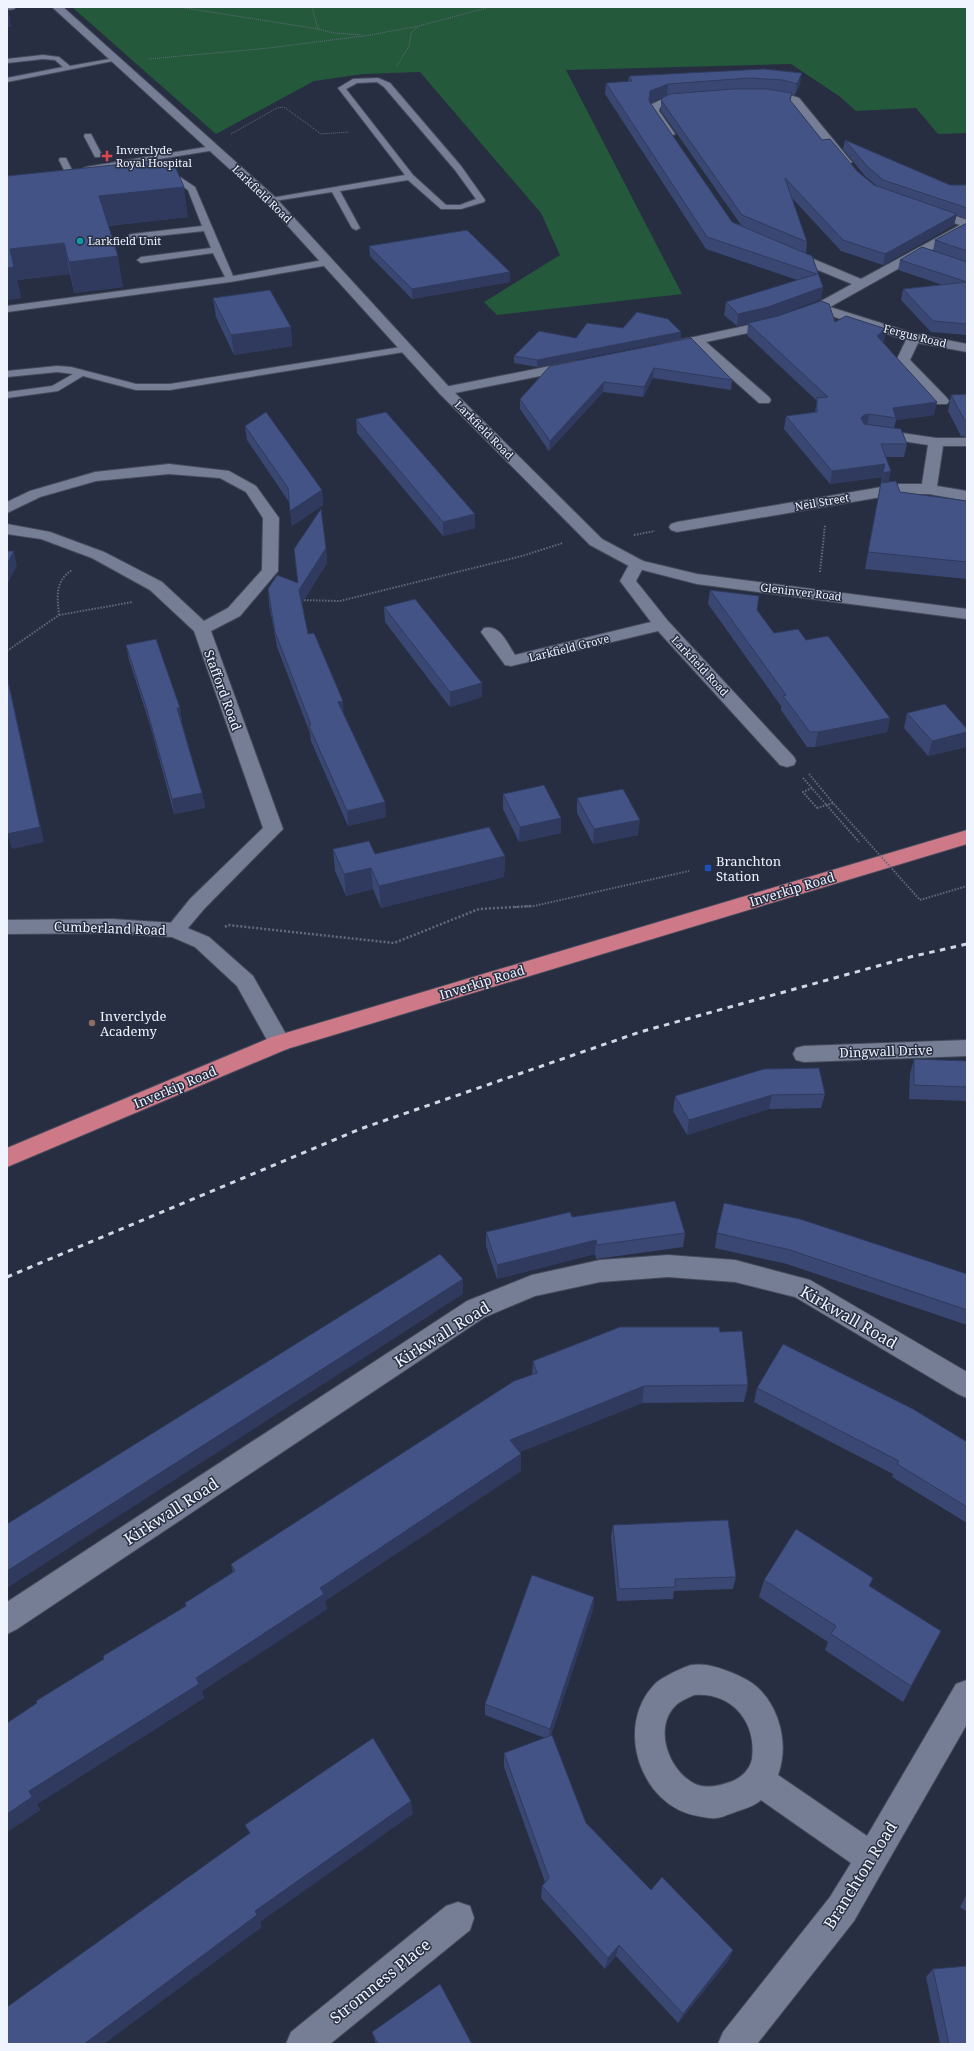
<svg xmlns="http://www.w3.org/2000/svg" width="974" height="2051" viewBox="0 0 974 2051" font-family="'Noto Serif',serif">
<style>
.green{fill:#24593c}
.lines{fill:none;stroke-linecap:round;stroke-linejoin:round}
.lane-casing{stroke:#464b5b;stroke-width:2}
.street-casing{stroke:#464b5b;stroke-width:2}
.secondary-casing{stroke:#464b5b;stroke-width:2}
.highway-casing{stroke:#464b5b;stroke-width:2}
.path-far2{stroke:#646a7b;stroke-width:1;stroke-dasharray:1 1;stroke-linecap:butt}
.path-far1{stroke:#646a7b;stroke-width:2;stroke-dasharray:1.5 1.5;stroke-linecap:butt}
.path{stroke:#646a7b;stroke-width:2.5;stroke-dasharray:2 2;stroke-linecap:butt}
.lane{fill:#757e95;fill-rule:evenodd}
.street{fill:#757e95;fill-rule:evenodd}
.secondary{fill:#757e95;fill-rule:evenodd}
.highway{fill:#cd7988;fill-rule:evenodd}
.rail{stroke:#d2d7e3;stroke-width:3;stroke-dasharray:5.5 5.5;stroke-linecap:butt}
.path-bridge{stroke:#646a7b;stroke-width:2;stroke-dasharray:1.5 1.5;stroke-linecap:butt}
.wall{fill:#3a4773;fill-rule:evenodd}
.shaded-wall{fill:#2f3a5e}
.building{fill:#435386;stroke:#2f3a5e}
.health-dot{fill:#e0444e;stroke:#272e41;stroke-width:1.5}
.culture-dot{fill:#0f9aa8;stroke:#272e41;stroke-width:1.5}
.transit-dot{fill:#1a4fb4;stroke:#272e41;stroke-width:1.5}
.education-dot{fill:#8d6e63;stroke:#272e41;stroke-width:1.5}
.labels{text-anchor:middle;stroke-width:3;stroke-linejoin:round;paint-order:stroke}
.far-poi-label{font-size:11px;fill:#f0f4ff;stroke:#272e41;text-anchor:start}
.far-street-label{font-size:11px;fill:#f0f4ff;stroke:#272e41}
.street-label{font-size:13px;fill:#f0f4ff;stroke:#272e41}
.poi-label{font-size:13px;fill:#f0f4ff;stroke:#272e41;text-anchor:start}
.near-street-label{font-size:16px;fill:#f0f4ff;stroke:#272e41}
</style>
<rect width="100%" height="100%" fill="#272e41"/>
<path class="green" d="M72 7H967V133L938 134 916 108 856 111 839 96 791 64 566 70 682 294 497 315 484 302 560 255 541 213 420 72 363 74 314 81 216 134Z"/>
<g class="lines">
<defs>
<g id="lane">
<path d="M43 55 59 57 70 66 115 58 118 60 7 82V78L63 67 55 60 43 59 7 63V59Z"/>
<path d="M378 78 390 83 461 166 485 200 484 202 461 209H441L408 180 340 191 360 228 356 230 352 228 332 192 268 202V198H271L405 175 338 88 353 79ZM377 82 384 87 455 170 476 199 460 205H446L413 175 346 89 357 83Z"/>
<path d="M85 134H91L102 155 101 157H95L84 136Z"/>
<path d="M212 146H215V150L86 171 82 169 86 167Z"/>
<path d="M60 158H66L73 172 72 174H66L59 160Z"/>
<path d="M159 176 180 177 195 187 233 276 329 259 333 262 329 265 230 282 7 312V306L225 277 213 253 141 263 137 260 141 257 211 248 204 231 129 239V235L132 234 202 226 188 190 175 181 159 180Z"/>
<path d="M407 346 410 347V351L170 390H136L83 376 58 391 7 398V392L52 386 73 374 57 372 7 377V371L57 366 71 367 136 384H170Z"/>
</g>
<g id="street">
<path d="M7 7H16L14 9 7 10Z"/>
<path d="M761 91 781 92 799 98 850 160 852 162 850 164H842L791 102 780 98 757 96 756 94Z"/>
<path d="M691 96 695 97 696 99 695 101 669 103 660 107 659 111 675 134 669 137 665 136 649 111 650 105 667 97Z"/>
<path d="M927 206 967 220V228L965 227 966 229 964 232 830 307 916 334 967 344V352L918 343 910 360 947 398 949 401 947 404H937L896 361 906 340 819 312 776 327 706 342 769 397 771 400 769 403H759L694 345 666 351 661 350 659 347 661 344 666 343 768 321 814 305 852 284 784 256 782 253 784 250H792L861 279 960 225 923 213 921 210 923 207Z"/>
<path d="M575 361 580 362 582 365 580 368 445 395 440 394 438 391 440 388Z"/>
<path d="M875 429 936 438H967V446H943L937 486 967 491V501L929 494H899L677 532 671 530 669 527 671 524 677 522 899 484H922L928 445 870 436 868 433 870 430Z"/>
<path d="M169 464 229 471 256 486 279 518 278 571 240 616 211 631 283 829 204 909 182 935 175 937 168 935 165 930 190 899 263 828 194 631 150 590 92 558 41 539 7 534V524L50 532 104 552 162 582 204 621 228 608 262 570 263 518 246 492 220 478 169 474 96 481 40 497 7 513V502L30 491 95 472Z"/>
<path d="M637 559 643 561 645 564 636 581 668 621 794 757 796 761 794 765 787 767 780 765 658 631 511 666 505 665 481 632 484 628C500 624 507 643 515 655L651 622 620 581 631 561Z"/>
<path d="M967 1040V1056L804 1062 796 1060 793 1054 796 1048 804 1046Z"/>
<path d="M668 1255 735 1260 810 1280 967 1372V1398L958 1394 795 1297 735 1282 668 1277 600 1282 535 1296 485 1317 17 1629 7 1634V1602L467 1301 532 1275 600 1260Z"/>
<path d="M691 1665C705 1663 717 1667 730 1672 740 1676 749 1680 757 1687 780 1708 789 1745 778 1775L867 1836 956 1684 967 1680V1724L883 1870 854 1921 757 2044H718L723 2032 830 1897 851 1863 761 1800C753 1807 743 1809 733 1813 728 1814 722 1818 716 1818 711 1819 704 1817 698 1816 641 1807 614 1727 654 1685 660 1678 682 1668 691 1665ZM694 1695C732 1692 757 1722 752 1759 750 1770 740 1779 730 1782 719 1786 706 1789 695 1784 669 1771 653 1729 675 1706 680 1701 688 1698 694 1695Z"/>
<path d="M458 1902 470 1906 474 1918 470 1930 330 2044H286L291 2032 446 1906Z"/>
</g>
<g id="secondary">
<path d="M52 7H63L275 197 450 388 602 539 643 561 697 574 967 609V619L697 584 631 567 590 545 440 394 267 203Z"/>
<path d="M112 919 175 923 209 937 253 976 291 1043 288 1049 280 1051 272 1049 237 986 195 947 172 937 112 933 7 934V920Z"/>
</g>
<path id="highway" d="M967 830V844L287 1049 7 1167V1148L272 1037Z"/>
</defs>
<use href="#lane" class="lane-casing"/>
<use href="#street" class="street-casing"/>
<use href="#secondary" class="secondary-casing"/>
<use href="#highway" class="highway-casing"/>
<g class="path-far2">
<path d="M179 7 318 29"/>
<path d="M312 7 318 29 334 33 361 35"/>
<path d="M370 35 419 26 490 7"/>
<path d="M149 59 269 48 371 35"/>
<path d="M397 66 409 46 411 33 418 27"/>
<path d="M231 134 277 108 284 107 321 134 349 132"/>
</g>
<g class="path-far1">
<path d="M634 535 655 531"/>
<path d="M820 572 825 525"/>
<path d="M301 600 340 601 522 556 563 543"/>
<path d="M59 615 133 602"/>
<path d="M7 651 59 615C57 596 55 581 72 570"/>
<path d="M809 774 833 803"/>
<path d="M803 778 859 842"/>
<path d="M812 788 803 792 817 808"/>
<path d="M920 900 967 886"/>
<path d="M515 907 534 906 689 871"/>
</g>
<path class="path" d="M225 927 228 925 394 943 479 909 533 906"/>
<use href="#lane" class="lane"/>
<use href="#street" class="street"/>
<use href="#secondary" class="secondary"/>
<use href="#highway" class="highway"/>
<path class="rail" d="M7 1277 360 1129 640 1032 910 957 967 944"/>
<path class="path-bridge" d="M817 808 833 803 920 900"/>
</g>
<g class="wall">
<path d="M764 69 800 84 795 95 791 94 790 101 822 140 857 171 874 185 878 187 865 176 843 149 845 140 950 185H967V219L956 215 954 225 883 265 841 251 792 198 807 242 806 253 823 287 821 299 772 317 835 322 884 342 883 343 934 415 896 420 894 428 907 444 904 457H886L889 482 900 492 967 501V579L865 569 882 477 830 484 784 429 786 416 815 412 817 401 747 335 748 324 737 326 724 315 726 302 797 280 706 249 605 94 606 83 628 81 629 76ZM667 95 661 100V111L741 225 732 222 650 103Z"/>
<path d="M7 176 188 217 108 226 123 287 74 293 70 274 17 280 21 298 7 300Z"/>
<path d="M967 223V335L931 332 901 300 903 289 943 285 898 270 900 260 933 251 935 240Z"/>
<path d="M369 246 510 282 412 299 370 256Z"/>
<path d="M213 298 291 327 292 346 234 355 216 317Z"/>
<path d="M576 338 681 339 537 367 514 363V356Z"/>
<path d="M691 338 732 380 731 390 653 378 643 397 603 392 549 451 520 409V399Z"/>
<path d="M967 394V437L961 436 948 411 951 395Z"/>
<path d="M356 419 475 514V528L443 536 357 433Z"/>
<path d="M245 426 322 490 323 505 292 526 289 502 247 440Z"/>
<path d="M326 548 327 563 302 603 308 634 344 715 386 817 348 826 311 741 310 733 277 647 269 604 268 589 298 583Z"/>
<path d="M710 590 757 610 774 633 806 640 890 718 887 732 815 747H807L781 710V706L708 604Z"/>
<path d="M384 607 482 683V697L450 707 385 622Z"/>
<path d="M126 645 180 708 182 723 202 793 205 808 174 814 150 725 129 660Z"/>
<path d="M907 713 966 747 928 756 904 728Z"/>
<path d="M503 794 561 818V833L519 842 503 809Z"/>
<path d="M577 798 638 835 593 844 577 813Z"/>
<path d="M333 849 375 854 505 856 504 877 381 908 373 889 346 896 335 871Z"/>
<path d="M914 1059 967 1061V1101L909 1099 910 1074Z"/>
<path d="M825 1094 821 1108 769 1109 687 1135 673 1111 675 1096Z"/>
<path d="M572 1217 685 1233 683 1247 596 1259 595 1254 497 1279 486 1246V1232Z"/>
<path d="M717 1233 967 1274V1325L787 1264 715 1248Z"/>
<path d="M720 1332 748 1385 744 1402 642 1403 520 1452 521 1454V1471L325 1601 327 1609 202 1691 204 1698 37 1804 40 1810 7 1832V1723L186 1606 185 1603 233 1573 231 1564 532 1374 533 1361Z"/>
<path d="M757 1388 967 1442V1523L892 1477 893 1474 754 1402Z"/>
<path d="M613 1525 736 1577 733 1589 674 1591 673 1599 617 1601 611 1537Z"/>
<path d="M764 1580 870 1586 941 1631 903 1702 825 1650 828 1642 759 1597Z"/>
<path d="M594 1597 593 1609 551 1735 586 1823 651 1890 733 1950 728 1961 678 2023 616 1956 605 1969 541 1898 542 1886 545 1882 504 1767V1753L545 1738 485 1715V1704Z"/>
<path d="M967 1894V1912L960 1907Z"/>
<path d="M933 1969 967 2044H940L926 1977Z"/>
<path d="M372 2032 472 2044H376Z"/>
</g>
<g class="shaded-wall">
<path d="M8 7 11 27H7V19Z"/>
<path d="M802 73 800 84 795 95 797 84Z"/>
<path d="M668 84 667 96 650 103 649 101 650 91Z"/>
<path d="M184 187 188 217 104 226 99 196Z"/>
<path d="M957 214 954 225 883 265 885 254Z"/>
<path d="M64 243 70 274 17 280 21 298 7 300V268L10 249Z"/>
<path d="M118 256 123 287 74 293 69 262Z"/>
<path d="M510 272V282L412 299V289Z"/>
<path d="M823 287 821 299 767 320 748 323V324L737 326 738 314Z"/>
<path d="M291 327 292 346 234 355 231 335Z"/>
<path d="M886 329 884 342 874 348 877 336Z"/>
<path d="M681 332V339L537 367V360Z"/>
<path d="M654 368 653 378 643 397 644 387Z"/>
<path d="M604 382 603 392 549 451 550 441Z"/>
<path d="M937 402 934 415 896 420V418L893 408Z"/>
<path d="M869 414 867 427 859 431 861 418 864 415Z"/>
<path d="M885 464 882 477 830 484 832 471Z"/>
<path d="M891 471 888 484 881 486 883 473Z"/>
<path d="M322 490 323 505 292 526 290 511Z"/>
<path d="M475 514V528L443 536V522Z"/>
<path d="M326 548 327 563 301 605 299 590Z"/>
<path d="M14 551 17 566 7 585V564Z"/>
<path d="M7 674 44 842 12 849 7 834Z"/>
<path d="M482 683V697L450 707V692Z"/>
<path d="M343 701 344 716 338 702Z"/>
<path d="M177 708H180L182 723H180Z"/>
<path d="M890 718 887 732 815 747 818 732Z"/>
<path d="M967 732V742L966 747 928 756 932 741Z"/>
<path d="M202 793 205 808 174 814 172 799Z"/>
<path d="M385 802 386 817 348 826 347 811Z"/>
<path d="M561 818V833L519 842 520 827Z"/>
<path d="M640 820 638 835 593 844 594 829Z"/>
<path d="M505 856 504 877 381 908 379 886Z"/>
<path d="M371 868 373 889 346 896 344 874Z"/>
<path d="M772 1095 769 1109 687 1135 689 1120Z"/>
<path d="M596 1240 595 1254 497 1279V1265Z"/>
<path d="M463 1279V1294L7 1588V1571Z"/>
<path d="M644 1386 642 1403 510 1456V1440Z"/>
<path d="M521 1454V1471L325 1601 327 1609 202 1691 204 1698 37 1804 40 1810 7 1832V1814L29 1791 196 1678 320 1588Z"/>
<path d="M594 1597 593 1609 549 1739 550 1729Z"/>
<path d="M411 1801 413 1814 260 1922 262 1927 104 2044H84L255 1911Z"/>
<path d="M619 1945 616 1956 605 1969 608 1958Z"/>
<path d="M733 1950 728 1961 678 2023 683 2014Z"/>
</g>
<g class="building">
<path d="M7 7 9 19H7Z"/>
<path d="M764 69 802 73 797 84 782 80 750 78 668 84 650 91 649 101 732 222 812 256 823 287 768 307 738 314 726 302 817 274 707 237 606 83 632 81 629 76Z"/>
<path d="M733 89H767L792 93 790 100 822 140 830 139 857 171 874 185 957 214 885 254 843 240 785 178 807 242 742 215 661 100 662 98 670 94Z"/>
<path d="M845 140 950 185H967V208L883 180 867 166Z"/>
<path d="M172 159 184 187 99 196 118 256 69 262 64 243 10 249 14 267 7 268V176Z"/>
<path d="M967 223V251L935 240Z"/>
<path d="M467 230 510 272 412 289 369 246Z"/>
<path d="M922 247 967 262V282L900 260Z"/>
<path d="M967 282V324L933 321 903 289Z"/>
<path d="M270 290 291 327 231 335 213 298Z"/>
<path d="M821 301 829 304 835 322 846 316 886 329 877 336 937 402 893 408 896 418 869 414 864 415 861 418 864 424 901 429 907 444H881L891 471 883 473 885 464 832 471 786 416 817 412V398L828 397 748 323 778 316Z"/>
<path d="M637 312 668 319 681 332 537 360 514 356 539 331 576 338 587 323 623 328Z"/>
<path d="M691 338 732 380 654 368 644 387 604 382 550 441 520 399 550 366Z"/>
<path d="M967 394V421H965L951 395Z"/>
<path d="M266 412 322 490 290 511 288 488 245 426Z"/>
<path d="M386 412 475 514 443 522 356 419Z"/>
<path d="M896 481 900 492 967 501V562L868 552 881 483Z"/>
<path d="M321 509 326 548 299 590 308 634 314 633 343 701 338 702 385 802 347 811 309 726 311 725 275 632 268 589 277 575 298 583 294 549Z"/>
<path d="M7 551H14L7 564Z"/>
<path d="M710 590 759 596 757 610 774 633 798 629 806 640 828 636 890 718 818 732H810L783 696 786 695Z"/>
<path d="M415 599 482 683 450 692 384 607Z"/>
<path d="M156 639 180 708H177L202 793 172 799 147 710 126 645Z"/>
<path d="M7 677 40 827 7 834Z"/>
<path d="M945 704 967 729V732L932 741 907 713Z"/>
<path d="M544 785 561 818 520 827 503 794Z"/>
<path d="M623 789 640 820 594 829 577 798Z"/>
<path d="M489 827 505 856 379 886 371 868 344 874 333 849 369 841 375 854Z"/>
<path d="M914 1059 967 1061V1087L914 1085Z"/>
<path d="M819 1068 825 1094 772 1095 689 1120 675 1096 764 1069Z"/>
<path d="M675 1201 685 1233 597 1245 596 1240 497 1265 486 1232 570 1212 572 1217Z"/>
<path d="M724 1203 800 1219 967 1274V1310L790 1250 717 1233Z"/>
<path d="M440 1254 463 1279 7 1571V1524Z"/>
<path d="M620 1327H719L720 1332 742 1331 748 1385 644 1386 510 1440 521 1454 320 1588 324 1594 196 1678 199 1684 29 1791 32 1797 7 1814V1723L37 1703 36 1701 104 1659 103 1656 186 1606 185 1603 235 1571 231 1564 514 1381 537 1373 533 1361Z"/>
<path d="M783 1344 913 1409 967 1442V1507L897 1464 899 1461 757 1388Z"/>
<path d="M728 1520 736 1577 675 1579V1587L619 1589 613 1525Z"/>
<path d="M796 1529 873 1578 869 1586 941 1631 911 1686 831 1634 836 1626 764 1580Z"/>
<path d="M532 1575 594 1597 550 1729 485 1704Z"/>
<path d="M552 1735 586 1823 651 1890 662 1877 733 1950 683 2014 619 1945 608 1958 542 1886 549 1878 504 1753Z"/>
<path d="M373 1738 411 1801 255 1911 257 1915 84 2044H7V2007L250 1833 245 1825Z"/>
<path d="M967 1966V2044H949L933 1969Z"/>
<path d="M440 1984 472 2044H378L372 2032Z"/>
</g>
<path class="health-dot" d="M105 150h4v4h4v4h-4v4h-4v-4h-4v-4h4z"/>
<circle class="culture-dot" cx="80" cy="241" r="4"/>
<rect class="transit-dot" x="704" y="864" width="8" height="8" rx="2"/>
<circle class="education-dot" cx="92" cy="1023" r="4"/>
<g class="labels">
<g class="far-poi-label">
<text x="116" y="154">Inverclyde<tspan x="116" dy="13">Royal Hospital</tspan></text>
<text x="88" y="245">Larkfield Unit</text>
</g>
<g class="far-street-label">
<text transform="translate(262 194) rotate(44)" y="4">Larkfield Road</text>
<text transform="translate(915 336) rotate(14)" y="4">Fergus Road</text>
<text transform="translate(484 430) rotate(45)" y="4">Larkfield Road</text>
<text transform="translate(822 502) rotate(-10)" y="4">Neil Street</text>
<text transform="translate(801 592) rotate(7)" y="4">Gleninver Road</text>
<text transform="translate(569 648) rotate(-14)" y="4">Larkfield Grove</text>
<text transform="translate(700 666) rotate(47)" y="4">Larkfield Road</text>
</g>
<g class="street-label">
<text transform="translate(223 690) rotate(70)" y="5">Stafford Road</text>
<text transform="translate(792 889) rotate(-17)" y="5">Inverkip Road</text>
<text transform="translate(110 928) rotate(2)" y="5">Cumberland Road</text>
<text transform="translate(482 982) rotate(-17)" y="5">Inverkip Road</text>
<text transform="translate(886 1051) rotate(-2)" y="5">Dingwall Drive</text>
<text transform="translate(175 1087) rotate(-23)" y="5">Inverkip Road</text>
</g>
<g class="poi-label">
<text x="716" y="866">Branchton<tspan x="716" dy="15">Station</tspan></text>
<text x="100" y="1021">Inverclyde<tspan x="100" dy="15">Academy</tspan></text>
</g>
<g class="near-street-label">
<text transform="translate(849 1317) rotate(30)" y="6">Kirkwall Road</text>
<text transform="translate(442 1334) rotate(-32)" y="6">Kirkwall Road</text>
<text transform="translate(171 1511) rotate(-33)" y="6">Kirkwall Road</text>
<text transform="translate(860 1875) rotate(-58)" y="6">Branchton Road</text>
<text transform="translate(380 1981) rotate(-39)" y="6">Stromness Place</text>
</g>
</g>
<rect width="974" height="2051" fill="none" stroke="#f0f4ff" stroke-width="16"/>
</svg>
